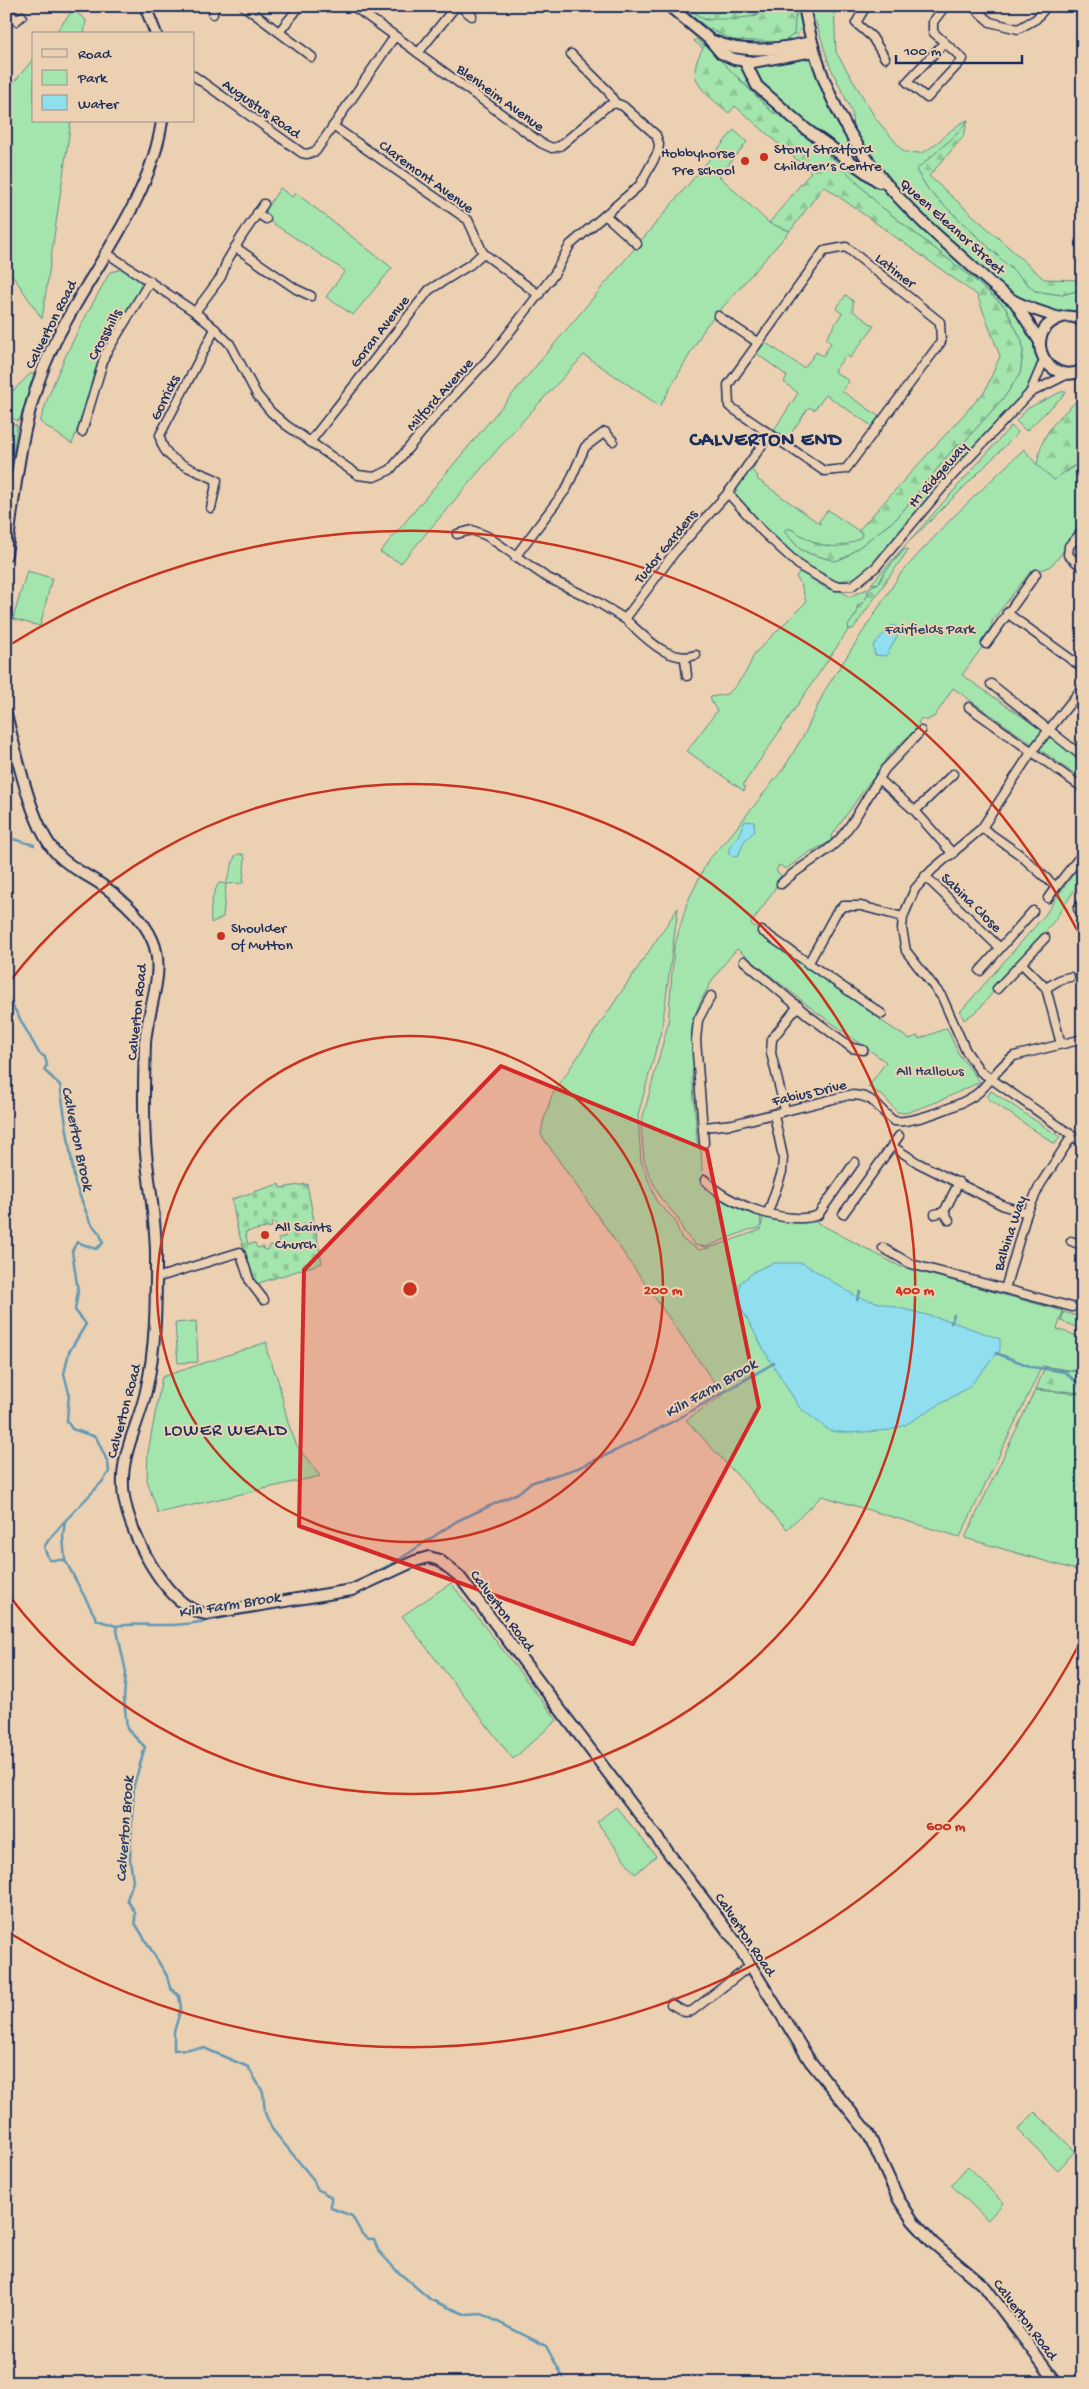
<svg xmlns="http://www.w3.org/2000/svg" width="1089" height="2389" viewBox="0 0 1089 2389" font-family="'Gochi Hand',sans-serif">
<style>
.green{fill:#a4e5ad;stroke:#608a86}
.forest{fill:url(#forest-firs);stroke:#608a86}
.cemetery{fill:url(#cemetery-stones);stroke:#608a86;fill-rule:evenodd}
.water{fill:#90dfee;stroke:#6199b4}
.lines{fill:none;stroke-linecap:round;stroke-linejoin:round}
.stream{stroke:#6199b4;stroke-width:2.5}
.minor-casing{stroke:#1b2f5e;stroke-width:11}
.tertiary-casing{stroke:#1b2f5e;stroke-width:14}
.minor{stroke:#ecd0b2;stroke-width:8}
.tertiary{stroke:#ecd0b2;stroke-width:10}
.marked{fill:#d62828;fill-opacity:0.2;stroke:#d62828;stroke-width:4;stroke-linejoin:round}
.ring{fill:none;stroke:#c8321e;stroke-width:2.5}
.poi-dot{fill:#c8321e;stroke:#ecd0b2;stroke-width:2}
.labels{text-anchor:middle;stroke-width:4;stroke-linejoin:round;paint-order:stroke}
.street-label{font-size:15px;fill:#1b2f5e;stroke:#ecd0b2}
.poi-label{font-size:15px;fill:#1b2f5e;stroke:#ecd0b2;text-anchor:start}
.park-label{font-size:15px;fill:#294166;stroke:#ecd0b2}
.water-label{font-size:16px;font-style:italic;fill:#27416c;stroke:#ecd0b2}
.quarter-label{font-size:18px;letter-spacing:1px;fill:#1b2f5e;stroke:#ecd0b2}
.district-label{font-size:20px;font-weight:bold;letter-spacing:1px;fill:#1b2f5e;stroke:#ecd0b2}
.centre{fill:#c8321e;stroke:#ecd0b2;stroke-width:2.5}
.ring-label{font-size:15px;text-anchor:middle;font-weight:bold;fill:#c8321e;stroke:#ecd0b2;stroke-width:4;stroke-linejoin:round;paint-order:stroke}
</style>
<defs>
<pattern id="forest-firs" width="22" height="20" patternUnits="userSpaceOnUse" patternTransform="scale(1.25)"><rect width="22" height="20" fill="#a4e5ad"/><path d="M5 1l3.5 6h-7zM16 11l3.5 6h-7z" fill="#8dc597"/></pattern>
<pattern id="cemetery-stones" width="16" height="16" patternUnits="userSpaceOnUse" patternTransform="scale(1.25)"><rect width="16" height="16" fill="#a4e5ad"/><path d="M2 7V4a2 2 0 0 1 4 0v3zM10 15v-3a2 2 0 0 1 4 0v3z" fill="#8dc597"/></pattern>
</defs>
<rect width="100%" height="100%" fill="#ecd0b2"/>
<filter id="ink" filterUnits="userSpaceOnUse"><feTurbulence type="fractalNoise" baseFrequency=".02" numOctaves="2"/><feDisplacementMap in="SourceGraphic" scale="10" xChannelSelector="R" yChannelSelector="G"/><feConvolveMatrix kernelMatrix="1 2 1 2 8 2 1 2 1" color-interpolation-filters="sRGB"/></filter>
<g filter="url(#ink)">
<g class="green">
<path d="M677 6 708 28 796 17V6H803L802 27 793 42C767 45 738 50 713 36 700 28 689 16 677 6Z"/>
<path d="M806 6H834L836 52 876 119 904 152C909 152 915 153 920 153 934 150 952 125 968 120L957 134 916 170 930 192 1035 291 1062 295 1083 289V313C1062 326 1037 308 1016 302L1040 342 1044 360 1030 393 953 475 876 567 867 575 830 583 805 563 801 567 728 493 770 434 752 471 758 476 757 479 820 524 819 521 828 510 863 534C844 558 813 544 792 530L787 528 784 531 800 549 811 554 835 561 846 557 897 518 954 448 965 441 1005 396 1020 374 1023 352 1022 341 1005 307 971 277 879 205 837 162 784 118 772 112 741 80 694 41 696 39 702 44 768 55 743 58 746 72 755 86 765 97 804 131 884 186 768 89 759 81 752 66 808 56C824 82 834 115 853 138L852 112 829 64 817 25Z"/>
<path d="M73 10 86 20 84 34H54Z"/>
<path d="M34 58V121H71L42 319 7 267 9 283 6 296V92Z"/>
<path d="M734 130 747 142 719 176 769 223 790 231 706 326 660 406 584 355 515 429 401 563 380 552Z"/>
<path d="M280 188 292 197 296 193 392 268 353 315 326 297 345 271 265 218 267 208Z"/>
<path d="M123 269 141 281 140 293 104 356 72 444 40 422C56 368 83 321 110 272Z"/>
<path d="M846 295 853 301V311L874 326 850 358 846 355 834 371 849 381 842 391 880 417 872 426 826 395 814 410 809 407 787 439 774 430 798 393 784 382 787 376 756 353 763 341 804 368 816 352 823 356 831 343 826 339 842 313 836 309Z"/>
<path d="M30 374H35L19 421 6 416V388L13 391Z"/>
<path d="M1061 392H1067L1026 431 1016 421 1028 408Z"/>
<path d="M6 422 17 425 6 510Z"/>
<path d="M1011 426 1018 432 1016 435 907 544 884 573 879 583 871 584Z"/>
<path d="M1024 449 1037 465 1067 472 1083 459V526H1079C1069 538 1061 561 1047 568 1043 570 1035 570 1031 571L992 621V625L982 643 983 646 962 675 1083 759V780L953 688 935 716 926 721 922 718 918 722 920 725 888 756 873 780 870 781 831 837 832 841 808 853 786 869 779 865 776 871 781 875 774 890 751 924 882 1014 880 1020 909 1039 918 1036 919 1039 947 1028 958 1053 980 1082 937 1102 906 1113 897 1112 883 1096 868 1087 886 1062 815 1011 737 949C718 969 689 1011 692 1038 692 1047 695 1057 697 1065L692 1070 697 1141C704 1151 700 1163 703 1175 708 1196 743 1203 760 1211L761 1227 763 1217 816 1222 899 1266 1063 1311 1057 1329 1083 1338V1372L1042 1366 960 1537 822 1496 787 1529 686 1420 723 1395 541 1135 543 1122 552 1095 678 908 662 1027 638 1115 641 1161 657 1202 674 1219 682 1239 699 1250C721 1246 740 1236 761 1230V1228L748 1230 706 1247 695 1245 684 1232 677 1217 661 1199 649 1174 644 1160 641 1124 668 1024 674 948 687 903 708 860 726 841 784 768 805 733 825 690 901 573 953 517Z"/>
<path d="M27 571 52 578 40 626 13 619Z"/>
<path d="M800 571 827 589 841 591 849 597 867 589 868 594 863 603 857 607V613L848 628 849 629 743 785 745 787 744 791 687 751 717 711 710 699 711 697 727 694 734 688 746 672 755 653 806 602 801 584 796 577Z"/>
<path d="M239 854H243L245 858 243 883 226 884 223 917 211 923C210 909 211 896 219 883L226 884 235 856Z"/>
<path d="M1083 859V877L1054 921 978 1010 964 1020 960 1012 1045 915Z"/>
<path d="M991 1091 1060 1137 1055 1144 987 1098Z"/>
<path d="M1064 1312 1083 1318V1330L1061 1321Z"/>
<path d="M196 1321 198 1362 178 1363 175 1323Z"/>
<path d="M267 1342V1352L278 1380 288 1423 297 1446 320 1476 158 1513 147 1480 148 1452 162 1377Z"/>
<path d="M1035 1390 1083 1394V1572L965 1538Z"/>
<path d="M451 1583 557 1720 513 1759 402 1616Z"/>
<path d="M616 1807 656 1856 635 1874 597 1822Z"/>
<path d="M1035 2112 1075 2151 1058 2170 1018 2130Z"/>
<path d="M968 2166 1003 2203 988 2220 951 2185Z"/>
</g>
<g class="forest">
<path d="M679 6H684L704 19 757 16 768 6H796L794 34 784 42 732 40 708 28Z"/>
<path d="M705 45 772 112 784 118 837 162 879 205 971 277 1005 307 1022 341 1023 352 1020 374 1005 396 965 441 954 448 897 518 846 557 835 561 811 554 800 549 784 531 787 528 793 530C817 546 836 554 861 537L862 534 858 531 985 391 1000 356 977 295 824 186 790 231 769 223 811 172 735 106 729 113C703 91 682 80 705 45Z"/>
<path d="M968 120 963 137 929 176 1044 279 1080 280 1083 289 1062 295 1035 291 930 192 916 170 957 134Z"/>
<path d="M1083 395V459L1054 480 1037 465C1042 429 1058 419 1083 395Z"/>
<path d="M905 549 908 550 853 629H849L848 626 857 613 858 605 863 603 870 591 869 587 879 583 884 573Z"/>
<path d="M1045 1367 1083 1373V1393L1036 1389Z"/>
</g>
<g class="cemetery">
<path d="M684 6H768L757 16 731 19H704Z"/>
<path d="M279 1184 280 1188 307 1184 322 1263 256 1284 237 1228 232 1199ZM275 1222 276 1228 283 1227 285 1237 278 1239 279 1244 269 1246V1249L264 1250 263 1247 257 1248 255 1243 248 1244 245 1232 272 1227 271 1223Z"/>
</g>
<g class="water">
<path d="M892 625 897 627 899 633 886 656 875 655 873 646Z"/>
<path d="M745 821 754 822 755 831 745 840 738 856 734 857 729 854V848L738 836Z"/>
<path d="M773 1263H803L857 1297 950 1321 1000 1339V1350L969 1387 905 1425 890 1430 850 1433 830 1431 800 1408 769 1359 739 1304 740 1283 755 1271Z"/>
</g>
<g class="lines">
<g class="stream">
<path d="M6 837 34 845"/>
<path d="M6 994 39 1053 45 1057 47 1065 44 1070 60 1085 75 1183 90 1222 100 1234 103 1243 96 1249 77 1242 72 1251 78 1291 75 1310 86 1324 69 1352 64 1374 69 1393 67 1421 72 1429 96 1437 108 1463 109 1472 102 1482 65 1521 63 1536 65 1560 97 1620 116 1626 126 1672 124 1698 127 1729 145 1747 134 1785 130 1859 133 1881 127 1900 135 1912V1923L167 1976 170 1988 179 1996 181 2008 174 2032V2050L204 2048 248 2067 263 2092 265 2113 272 2129 313 2179 317 2189 331 2197V2208L352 2216 362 2234 369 2239H374L378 2250 396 2270 431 2300 467 2315 482 2314 546 2346 566 2383"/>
<path d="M857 1300 860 1292"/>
<path d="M951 1323 954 1315"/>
<path d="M996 1353 1032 1367 1065 1372 1083 1388"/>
<path d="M64 1522 50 1538 44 1547 49 1560H65"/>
<path d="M357 1582 397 1561 457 1521 518 1493 530 1483 578 1468 615 1451 674 1421 774 1363"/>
<path d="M116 1626C132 1623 143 1625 159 1625 187 1626 218 1619 245 1613"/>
</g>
<defs>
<g id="minor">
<path d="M244 6 312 57"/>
<path d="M459 6 472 16"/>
<path d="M866 6 856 23 872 37 885 58"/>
<path d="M972 6 990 22 1018 29 1036 19 1047 6"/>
<path d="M6 8 16 21 22 16"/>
<path d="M213 14 215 6"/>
<path d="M279 32 300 6"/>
<path d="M395 36 541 143 552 148 560 146 606 107 615 103"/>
<path d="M944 43 907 82 927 98 963 59 933 32V22L945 6"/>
<path d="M418 53 456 6"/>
<path d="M194 76 302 153 307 154 316 151 395 36 353 6"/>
<path d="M333 126 468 220 483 253 539 295"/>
<path d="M257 213 266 219"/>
<path d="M605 215 637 244"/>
<path d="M235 247 296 289 311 296"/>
<path d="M846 247 940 322 941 342 846 469 824 471 729 406 728 385 824 251Z"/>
<path d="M105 252 195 312 215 329 230 344 257 395 271 412 286 425 358 475 374 477 390 470 437 414 492 355 555 273 570 245 640 185 658 152 659 144 656 135 623 106 615 103 608 91 571 54"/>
<path d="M195 312 221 277 227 261 242 236 264 204"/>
<path d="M718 316 757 342"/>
<path d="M1030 393 1044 360"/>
<path d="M82 432 105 355 150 281"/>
<path d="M770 434 728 493 763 532 801 567 835 586H852L876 567 953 475 1030 393 1068 374"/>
<path d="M310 442 429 290 471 264 483 253"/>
<path d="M211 508 217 480C196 470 161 462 160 435L215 329"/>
<path d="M1083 531 1069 546 1068 555 1083 568"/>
<path d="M457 534 472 530 487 536 546 577 594 600 625 619"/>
<path d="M515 557 567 488 585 447 605 432 613 441"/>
<path d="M1007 613 1083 668"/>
<path d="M986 644 1036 574"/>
<path d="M696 655C668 664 644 636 625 619L674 553 728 493"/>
<path d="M685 659 687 676"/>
<path d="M991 684 1083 757"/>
<path d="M1083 687 1032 751 982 828 932 870 915 889 903 917 902 929 906 951 942 997 966 1051 980 1071 1083 1143"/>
<path d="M969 707 1083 788"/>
<path d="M953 774 915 811 953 854"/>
<path d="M879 779 885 769 921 731"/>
<path d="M982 828 1019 854 1056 887 1048 898"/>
<path d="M925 876 1000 948"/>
<path d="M781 884C796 869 815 860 831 847 850 832 865 799 879 779L915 811"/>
<path d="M1056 887 1083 853"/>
<path d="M1078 909 1083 901"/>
<path d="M762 931 882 1014"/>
<path d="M744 961 809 1016 852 1048 863 1050"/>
<path d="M808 964 836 913 843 906H861L903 917"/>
<path d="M1022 964 1046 988 1061 1044"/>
<path d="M980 971 1033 911"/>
<path d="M1046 988 1061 979 1070 977"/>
<path d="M997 989 1045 938"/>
<path d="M785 1110 771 1053 772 1039 798 1006"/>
<path d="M704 1127 733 1124 849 1095C876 1095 875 1107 894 1121 912 1124 969 1103 981 1090 993 1078 1000 1065 1014 1056L1083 1039"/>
<path d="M704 1143 696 1040 698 1020 711 996"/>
<path d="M892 1146 918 1163 1004 1206 1027 1213"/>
<path d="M705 1180C724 1203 789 1227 818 1215L855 1162"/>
<path d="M944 1212 959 1182"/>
<path d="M768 1213 782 1172 783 1157 774 1115"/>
<path d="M843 1214 899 1136"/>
<path d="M935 1214 944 1212 949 1220"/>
<path d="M1071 1241 1083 1246"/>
<path d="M883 1248 911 1264 1072 1307"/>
<path d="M156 1278 240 1252 250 1282 264 1300"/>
<path d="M1005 1289 1027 1213 1040 1185 1072 1136"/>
<path d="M671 2004 685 2012 692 2011 751 1965"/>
</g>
<g id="tertiary">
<path d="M145 6 156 34"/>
<path d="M669 6 709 39 721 53 734 59 753 62 814 51"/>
<path d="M804 6C823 113 873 182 955 251 971 265 1000 294 1016 302 1030 309 1045 313 1059 318"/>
<path d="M713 41C746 55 778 49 812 42"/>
<path d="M745 62 757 86 807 130 879 182"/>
<path d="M1015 302 1040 342"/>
<path d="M1083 321C1075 316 1065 315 1057 319 1021 335 1048 388 1083 370"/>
<path d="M6 555C16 484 21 413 52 348 87 274 150 204 162 121"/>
<path d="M6 714C16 751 31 827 57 854 70 868 86 874 102 885 122 899 142 917 152 939 167 971 147 1010 145 1043 144 1075 143 1110 145 1142 148 1182 157 1222 156 1262 156 1305 156 1348 146 1391 139 1424 121 1452 123 1487 124 1525 166 1609 206 1614L352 1590 415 1561 429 1557 439 1560 459 1576 736 1942 810 2061 868 2133 899 2200 913 2221 933 2243 985 2287 1057 2383"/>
</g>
</defs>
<use href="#minor" class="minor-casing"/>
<use href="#tertiary" class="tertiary-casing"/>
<use href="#minor" class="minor"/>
<use href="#tertiary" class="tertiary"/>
</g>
</g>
<path class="marked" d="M501 1066 707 1150 759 1407 633 1644 299 1526 304 1270Z"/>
<g class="ring">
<circle cx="410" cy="1289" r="253"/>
<path d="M7 985A505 505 0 1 1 7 1593"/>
<path d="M1082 1639A758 758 0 0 1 8 1932M8 646A758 758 0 0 1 1082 939"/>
</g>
<g class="poi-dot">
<circle cx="764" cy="157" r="5"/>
<circle cx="745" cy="161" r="5"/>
<circle cx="221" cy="936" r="5"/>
<circle cx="265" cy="1235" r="5"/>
</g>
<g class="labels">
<g class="street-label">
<text transform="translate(501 97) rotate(36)" y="5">Blenheim Avenue</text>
<text transform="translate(262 108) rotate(35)" y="5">Augustus Road</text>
<text transform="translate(427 176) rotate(36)" y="5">Claremont Avenue</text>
<text transform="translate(953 226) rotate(42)" y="5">Queen Eleanor Street</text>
<text transform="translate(896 270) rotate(38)" y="5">Latimer</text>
<text transform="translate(50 324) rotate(-63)" y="5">Calverton Road</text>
<text transform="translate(379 331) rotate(-52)" y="5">Goran Avenue</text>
<text transform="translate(104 334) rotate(-62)" y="5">Crosshills</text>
<text transform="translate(439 394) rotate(-48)" y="5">Milford Avenue</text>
<text transform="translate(164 397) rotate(-64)" y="5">Gorricks</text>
<text transform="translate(937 474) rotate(-49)" y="5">H1 Ridgeway</text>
<text transform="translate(665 546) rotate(-51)" y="5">Tudor Gardens</text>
<text transform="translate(972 902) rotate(44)" y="5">Sabina Close</text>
<text transform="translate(136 1012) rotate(-84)" y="5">Calverton Road</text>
<text transform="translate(809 1092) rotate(-13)" y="5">Fabius Drive</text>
<text transform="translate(1009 1233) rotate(-72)" y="5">Balbina Way</text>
<text transform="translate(123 1411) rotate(-75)" y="5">Calverton Road</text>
<text transform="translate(503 1610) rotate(53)" y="5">Calverton Road</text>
<text transform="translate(746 1934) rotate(56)" y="5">Calverton Road</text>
<text transform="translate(1026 2319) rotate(53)" y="5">Calverton Road</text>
</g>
<g class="poi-label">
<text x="774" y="153">Stony Stratford<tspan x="774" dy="17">Children’s Centre</tspan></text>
<text x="735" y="157" text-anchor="end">Hobbyhorse<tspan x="735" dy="17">Pre school</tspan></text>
<text x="231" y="932">Shoulder<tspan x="231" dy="17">Of Mutton</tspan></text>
<text x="275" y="1231">All Saints<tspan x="275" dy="17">Church</tspan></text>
</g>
<g class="park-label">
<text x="930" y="633">Fairfields Park</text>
<text x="930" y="1075">All Hallows</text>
</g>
<g class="water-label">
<text transform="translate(79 1138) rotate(78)" y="6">Calverton Brook</text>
<text transform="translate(710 1387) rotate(-30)" y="6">Kiln Farm Brook</text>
<text transform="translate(229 1603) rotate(-9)" y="6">Kiln Farm Brook</text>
<text transform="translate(123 1829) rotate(-86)" y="6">Calverton Brook</text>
</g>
<g class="quarter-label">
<text x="226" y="1435">LOWER WEALD</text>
</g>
<g class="district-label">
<text x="766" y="445">CALVERTON END</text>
</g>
</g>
<circle cx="410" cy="1289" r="8" class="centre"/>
<g class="ring-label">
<text x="663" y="1294">200 m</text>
<text x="915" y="1294">400 m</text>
<text x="946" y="1830">600 m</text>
</g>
<rect width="1089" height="2389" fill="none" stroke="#ecd0b2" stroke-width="25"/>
<rect x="12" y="12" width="1064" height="2364" fill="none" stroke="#1b2f5e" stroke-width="2" filter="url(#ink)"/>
<rect x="32" y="32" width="162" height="90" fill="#ecd0b2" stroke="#989090"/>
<rect x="42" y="49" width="25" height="8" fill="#ecd0b2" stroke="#989090"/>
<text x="78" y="58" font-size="15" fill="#1b2f5e">Road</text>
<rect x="42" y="70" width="25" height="15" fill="#a4e5ad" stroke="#989090"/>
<text x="78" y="82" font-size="15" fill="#1b2f5e">Park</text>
<rect x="42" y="95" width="25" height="15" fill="#90dfee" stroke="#989090"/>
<text x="78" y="108" font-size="15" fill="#1b2f5e">Water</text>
<path d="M896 55v8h126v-8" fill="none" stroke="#1b2f5e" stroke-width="2.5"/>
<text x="904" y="55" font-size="15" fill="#1b2f5e" stroke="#ecd0b2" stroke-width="4" paint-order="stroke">100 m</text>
</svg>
